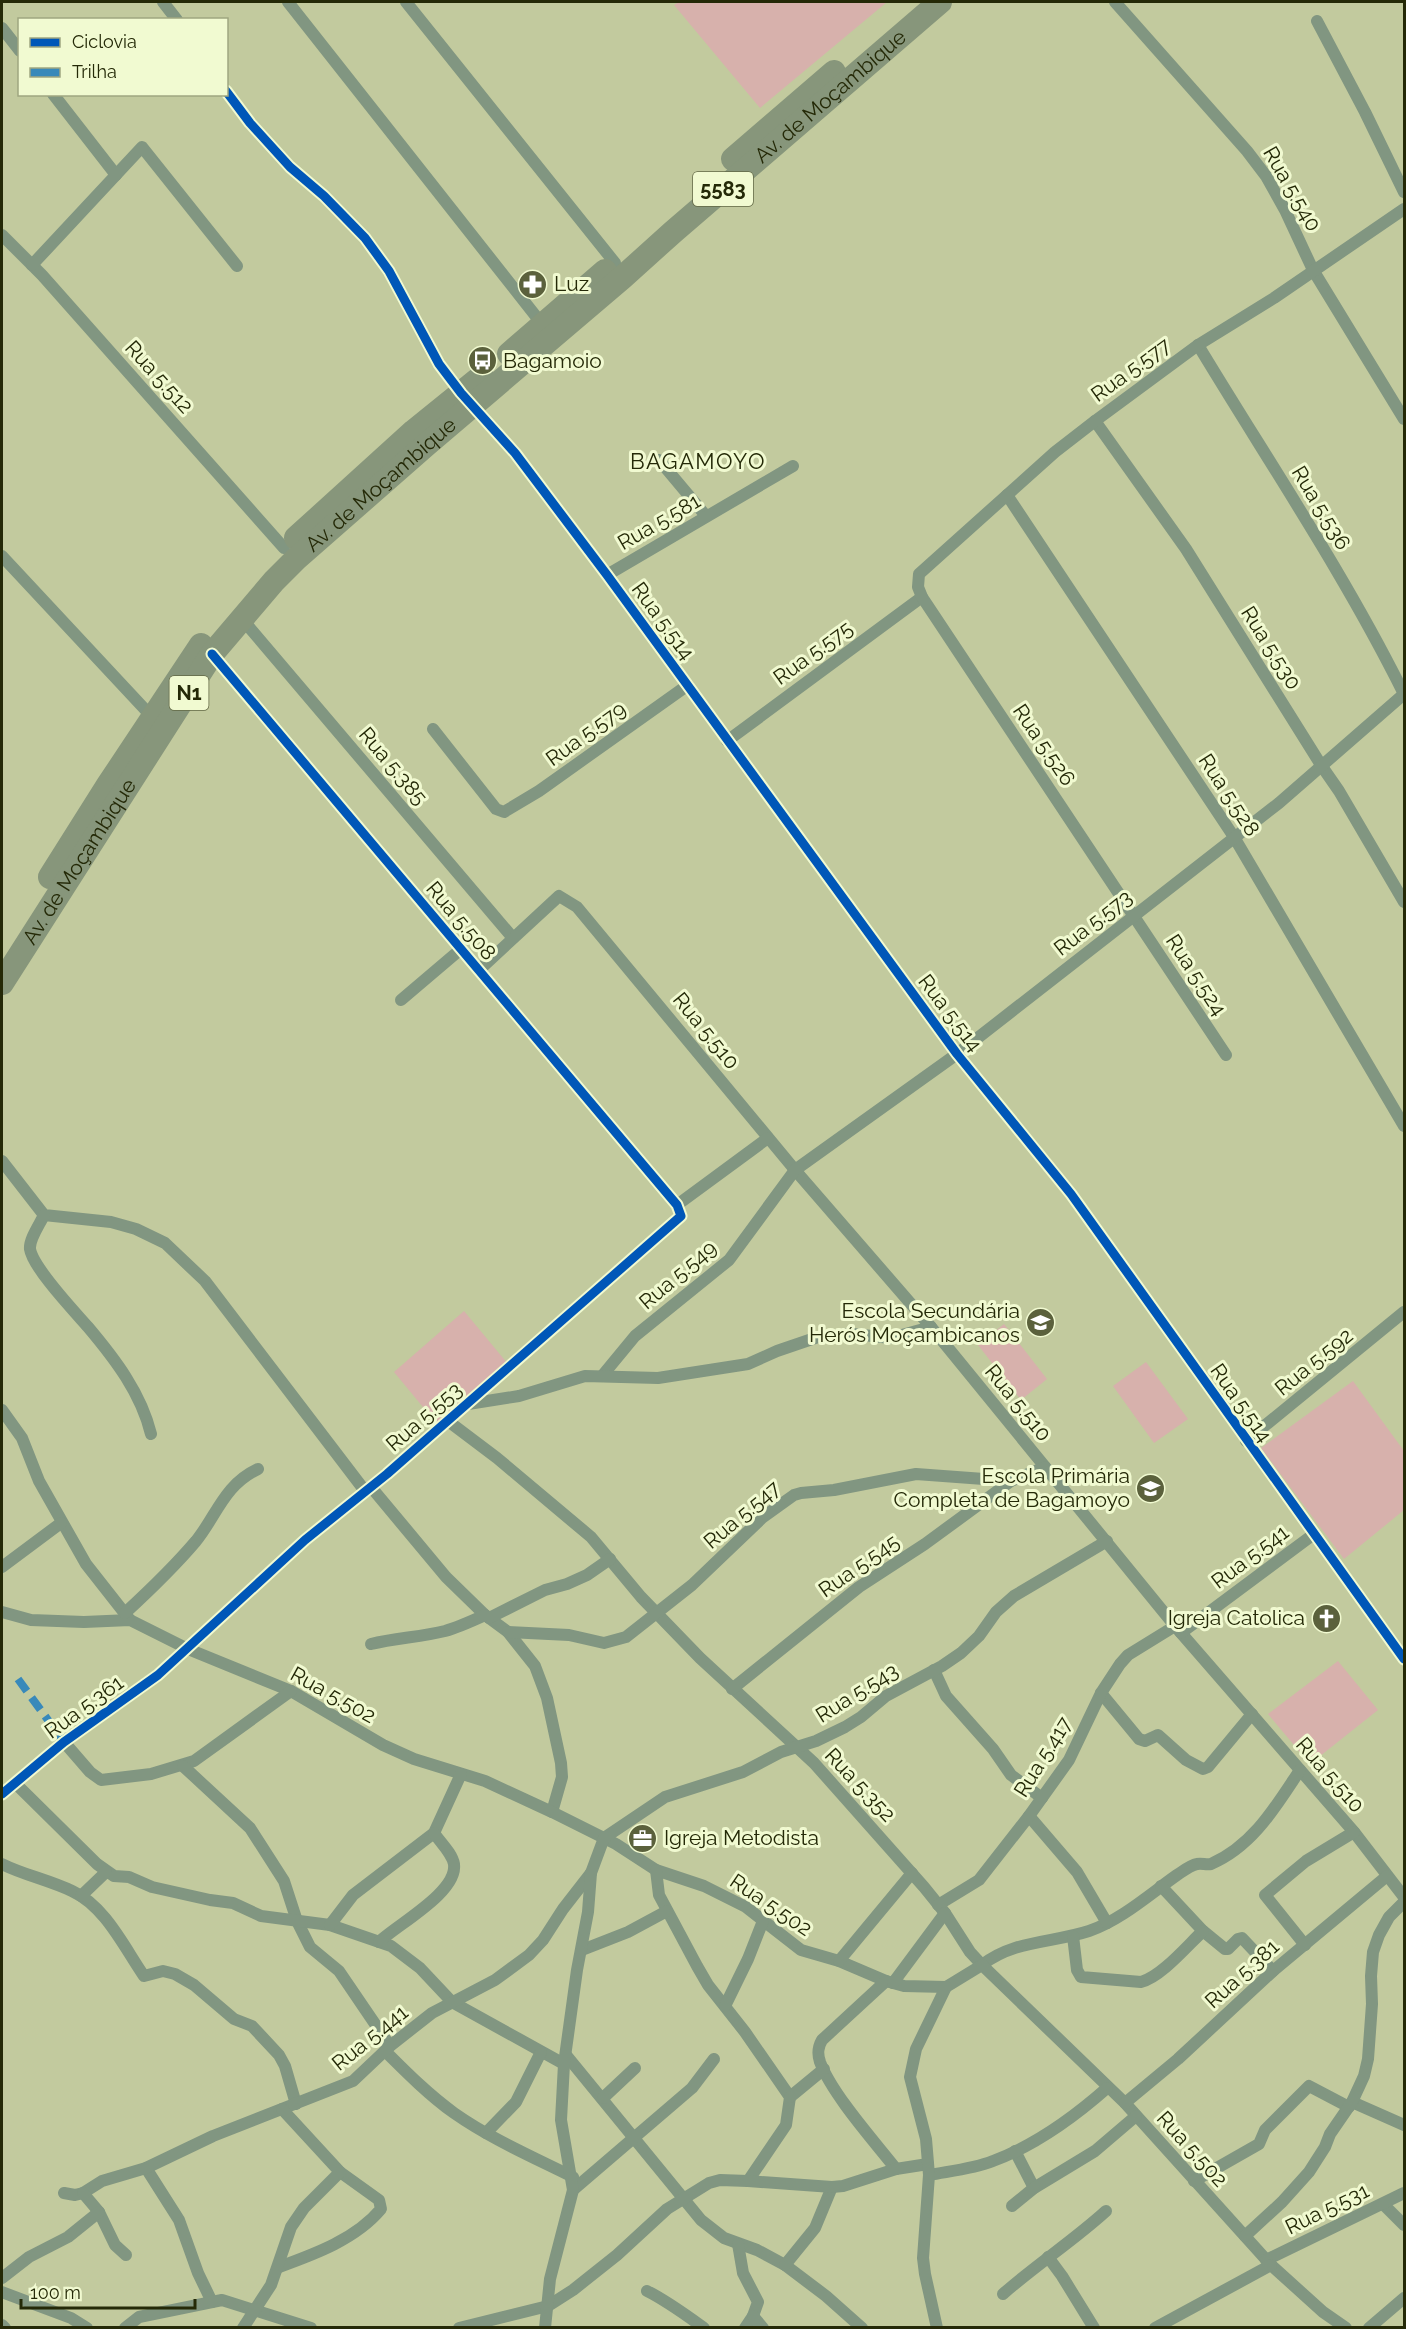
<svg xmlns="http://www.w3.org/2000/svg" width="1406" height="2329" viewBox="0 0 1406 2329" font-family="Raleway,sans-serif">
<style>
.green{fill:#d7b1ac}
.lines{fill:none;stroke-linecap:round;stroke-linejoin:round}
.street{stroke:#819681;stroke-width:12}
.highway{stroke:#87967b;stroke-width:24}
.quiet{stroke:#3889ba;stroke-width:8;stroke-dasharray:15 8;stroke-linecap:butt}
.cycleway-casing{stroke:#f1fad1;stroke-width:13}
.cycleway{stroke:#0057b8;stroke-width:9}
.labels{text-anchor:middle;stroke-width:6;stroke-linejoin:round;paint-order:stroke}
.shield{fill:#f1fad1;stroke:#626844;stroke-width:1.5}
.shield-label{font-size:20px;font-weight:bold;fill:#242907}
.street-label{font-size:21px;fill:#242907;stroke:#f1fad1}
.poi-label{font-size:21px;fill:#242907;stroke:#f1fad1;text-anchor:start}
.neighbourhood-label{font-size:22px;letter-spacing:1.5px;fill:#242907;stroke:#f1fad1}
</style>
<rect width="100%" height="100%" fill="#c2ca9e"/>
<g class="green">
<path d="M679 2H887L760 108 674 5Z"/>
<path d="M464 1311 508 1364 437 1424 394 1372Z"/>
<path d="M1004 1324 1047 1379 1021 1400 978 1345Z"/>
<path d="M1146 1362 1188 1419 1154 1443 1113 1386Z"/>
<path d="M1353 1381 1404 1451V1510L1344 1559 1261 1448Z"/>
<path d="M1338 1661 1378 1710 1310 1764 1268 1714Z"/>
</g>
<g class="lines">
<g class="street">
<path d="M163 2 177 20"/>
<path d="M288 2 542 324"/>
<path d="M406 2 615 263"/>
<path d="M1115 2 1247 151 1266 176 1285 210 1313 270 1404 419"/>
<path d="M1317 21 1365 112 1404 192"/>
<path d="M2 28 20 51"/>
<path d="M226 91 250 123 290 167 324 196 365 238 389 271 439 364 461 393 515 453 607 575 957 1054 1071 1194 1404 1659"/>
<path d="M53 94 116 175"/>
<path d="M2 235 42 275 284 548"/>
<path d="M32 265 142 147 237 266"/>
<path d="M1198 345C1268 461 1344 573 1404 694"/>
<path d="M1095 421 1186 549 1321 765 1339 791 1404 902"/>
<path d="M659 460 706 516"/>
<path d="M1007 495 1234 837 1404 1126"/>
<path d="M2 556 153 718"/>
<path d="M607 575 793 466"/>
<path d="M243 620 513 938"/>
<path d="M433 729 496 809 504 812 539 791 688 685"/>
<path d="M727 741 922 597"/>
<path d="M479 970 559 896 577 907 795 1170 931 1327 1175 1626 1354 1832 1404 1897"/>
<path d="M401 1000 461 949"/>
<path d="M1226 1055 922 597 918 587 919 574 1055 452 1095 421 1198 345 1274 298 1404 209"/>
<path d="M2 1161 44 1215 111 1222 136 1229 165 1243 205 1281 365 1491"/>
<path d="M677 1205 768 1138"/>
<path d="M44 1215C40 1224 29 1239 30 1249 33 1268 74 1311 88 1327 115 1359 141 1393 151 1434"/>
<path d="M602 1376 635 1336 729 1260 795 1170 957 1054 1279 803 1404 694"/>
<path d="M468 1404 519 1396 585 1376 658 1378 748 1364 777 1351 818 1337 853 1334 891 1338 931 1327"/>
<path d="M2 1410 22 1438 39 1481 86 1564 130 1620"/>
<path d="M448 1421 497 1458 591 1537 641 1597 700 1658 814 1763 924 1887 945 1913 970 1952 982 1965C1014 1940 1052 1943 1089 1931 1121 1920 1150 1894 1177 1875 1183 1871 1191 1865 1197 1864 1202 1863 1206 1865 1211 1864 1253 1846 1276 1806 1300 1770"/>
<path d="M1246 1441 1404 1312"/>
<path d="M371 1487 446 1577 485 1615 508 1632 535 1666 547 1698 561 1763 562 1777 552 1812"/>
<path d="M2 1567 61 1523"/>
<path d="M2 1612 31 1620 84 1622 130 1620 188 1649 291 1691 383 1745 414 1759 485 1781 552 1812 616 1844 656 1870 704 1886 746 1907 801 1950 839 1961 886 1981 904 1986 946 1987 982 1965 1125 2103 1271 2265 1323 2312 1346 2328"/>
<path d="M125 1613C150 1590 174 1567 196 1541 217 1515 224 1485 258 1469"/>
<path d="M489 1618 545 1590 567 1584 587 1575 610 1559"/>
<path d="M508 1632 569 1635 604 1643 626 1637 692 1585 762 1518 794 1495 801 1493 834 1490 916 1474 1011 1481"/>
<path d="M1181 1633 1314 1534"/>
<path d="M371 1644C395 1638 421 1637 445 1631 459 1627 472 1621 485 1615"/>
<path d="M934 1670 946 1696 993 1749 1011 1775 1042 1798"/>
<path d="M732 1689 859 1587 925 1544 1011 1481 1045 1467"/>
<path d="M1101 1693 1139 1739 1145 1741 1158 1735 1186 1760 1203 1769 1208 1767 1252 1714"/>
<path d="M64 1742 90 1772 101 1780 151 1774 194 1761 291 1691"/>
<path d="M183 1766 250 1828 284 1881 297 1921 310 1947 339 1971 390 2046"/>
<path d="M15 1783 97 1864 114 1876 129 1877 152 1887 210 1900 233 1903 261 1916 330 1925 391 1946 420 1968 452 2002 564 2064"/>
<path d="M2 1794 64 1742 158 1675 305 1540 387 1474 681 1216 677 1205 212 654"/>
<path d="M1029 1816 1077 1872 1107 1923"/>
<path d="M2 1864C24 1875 49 1880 72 1891 105 1906 124 1947 144 1976L163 1971 175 1974 194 1985 234 2019 252 2026 279 2055 285 2066 296 2104"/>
<path d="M656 1870 659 1895 697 1966 708 1985 745 2032 790 2097 786 2125 748 2181"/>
<path d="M1161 1886 1203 1931 1225 1949H1228L1238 1939 1242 1938 1273 1971"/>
<path d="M81 1896 106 1872"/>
<path d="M938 1905 979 1880 1029 1816 1069 1760 1101 1693 1120 1664 1128 1655 1175 1626"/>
<path d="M330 1925 353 1895 434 1833 461 1774"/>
<path d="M1073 1936 1077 1970 1081 1977 1141 1982C1161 1977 1187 1946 1203 1931"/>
<path d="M379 1942C398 1924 458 1892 454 1864 452 1853 440 1842 434 1833"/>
<path d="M1305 1945 1265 1895 1306 1861 1354 1832"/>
<path d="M582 1950 628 1932 667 1911"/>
<path d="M839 1961 912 1873"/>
<path d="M886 1981 822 2040C818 2047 817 2053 820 2062 832 2094 874 2141 896 2169"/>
<path d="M893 1983 945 1913"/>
<path d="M725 2006 748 1959 763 1921"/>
<path d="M385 2051C407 2073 429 2095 454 2113 491 2139 533 2157 573 2177"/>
<path d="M566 2055 701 2220 724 2238 757 2250 785 2265 826 2296 862 2328"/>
<path d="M790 2097 824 2069"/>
<path d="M603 2098 635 2068"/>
<path d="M1352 2102 1404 2125"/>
<path d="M1125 2103 1178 2059 1273 1971 1387 1876"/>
<path d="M486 2133 516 2102 541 2052"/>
<path d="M1015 2151 1034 2188"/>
<path d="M146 2168 179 2220 198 2273 212 2302"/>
<path d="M929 2175C950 2171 973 2169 993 2161 1036 2145 1073 2118 1107 2088"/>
<path d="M1194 2181 1259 2144 1265 2130 1309 2086 1349 2107"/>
<path d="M573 2190 692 2088 714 2059"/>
<path d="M64 2193 75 2195 83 2193 102 2181 146 2168 213 2136 353 2081 390 2046 432 2013 495 1980 529 1955 543 1940 563 1909 591 1873"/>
<path d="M83 2193 99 2212 115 2245 126 2255"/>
<path d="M1383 2204 1404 2225"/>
<path d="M1012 2206 1034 2188 1095 2151 1136 2116"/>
<path d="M1245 2236 1282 2202 1309 2172 1325 2147 1330 2134 1352 2102 1364 2076 1368 2059 1372 2004 1371 1976 1373 1952 1379 1935 1389 1917 1404 1902"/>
<path d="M738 2244 743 2273 758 2302 753 2316 745 2328"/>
<path d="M1048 2257 1062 2276 1094 2328"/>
<path d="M1266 2260 1404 2193"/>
<path d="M785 2265 815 2228 832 2187"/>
<path d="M279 2267C315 2254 356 2239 381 2209L379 2200 340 2172"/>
<path d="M2 2278 29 2257 68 2237 99 2212"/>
<path d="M647 2291C667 2301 686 2315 704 2328"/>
<path d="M2 2292 71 2318 87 2328"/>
<path d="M1003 2294C1037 2264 1073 2241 1106 2211"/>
<path d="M753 2316 763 2328"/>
<path d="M2 2325 5 2328"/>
<path d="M125 2328 139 2317 222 2300 311 2328"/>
<path d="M243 2328 271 2285 291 2227 304 2208 340 2172 282 2109"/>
<path d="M459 2328 548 2306 573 2290 617 2255 667 2209 709 2183 720 2180 748 2181 832 2187 843 2186 896 2169 928 2164"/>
<path d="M545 2328 550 2279 573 2190 561 2120 564 2064 577 1970 588 1912 591 1873 604 1838 665 1797 743 1772 781 1752 816 1741 845 1727 861 1717 886 1696 942 1666 961 1653 979 1636 996 1612 1014 1596 1107 1541"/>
<path d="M937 2328 925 2274 923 2258 929 2175 926 2139 910 2077 916 2049 946 1987"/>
<path d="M1155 2328 1271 2265"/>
<path d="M1369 2328 1404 2298"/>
</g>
<g class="highway">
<path d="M733 159 834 72"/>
<path d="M509 354 605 271"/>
<path d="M296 538 414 431 482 376"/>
<path d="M50 877 108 785 201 645"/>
<path id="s1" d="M2 983 212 654 274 581 296 559 426 445 623 277 673 232 940 2"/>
</g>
<path class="quiet" d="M18 1679 64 1742"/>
<defs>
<g id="cycleway">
<path d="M226 91 250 123 290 167 324 196 365 238 389 271 439 364 461 393 515 453 607 575 957 1054 1071 1194 1404 1659"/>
<path d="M2 1794 64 1742 158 1675 305 1540 387 1474 681 1216 677 1205 212 654"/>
</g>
</defs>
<use href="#cycleway" class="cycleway-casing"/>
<use href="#cycleway" class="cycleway"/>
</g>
<defs>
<symbol id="pharmacy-disc" viewBox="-11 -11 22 22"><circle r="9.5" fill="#5b613c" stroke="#f1fad1"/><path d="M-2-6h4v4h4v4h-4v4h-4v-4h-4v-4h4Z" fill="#fff"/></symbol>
<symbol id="bus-disc" viewBox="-11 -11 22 22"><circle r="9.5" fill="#5b613c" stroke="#f1fad1"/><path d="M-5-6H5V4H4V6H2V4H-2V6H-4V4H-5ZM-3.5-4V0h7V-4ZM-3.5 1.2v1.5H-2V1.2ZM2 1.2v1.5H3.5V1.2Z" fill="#fff"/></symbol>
<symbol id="school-disc" viewBox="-11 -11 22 22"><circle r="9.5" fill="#5b613c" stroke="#f1fad1"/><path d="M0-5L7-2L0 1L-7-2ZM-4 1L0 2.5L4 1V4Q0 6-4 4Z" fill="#fff"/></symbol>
<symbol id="church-disc" viewBox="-11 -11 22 22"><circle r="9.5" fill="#5b613c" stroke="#f1fad1"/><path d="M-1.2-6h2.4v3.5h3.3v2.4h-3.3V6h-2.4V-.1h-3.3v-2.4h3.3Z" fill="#fff"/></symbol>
<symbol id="office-disc" viewBox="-11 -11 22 22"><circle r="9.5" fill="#5b613c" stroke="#f1fad1"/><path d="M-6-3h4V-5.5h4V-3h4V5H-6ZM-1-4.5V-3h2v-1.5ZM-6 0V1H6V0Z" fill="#fff"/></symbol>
</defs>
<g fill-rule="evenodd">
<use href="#pharmacy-disc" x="516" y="268" width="33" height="33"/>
<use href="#bus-disc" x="466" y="344" width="33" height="33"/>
<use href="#school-disc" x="1024" y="1306" width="33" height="33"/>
<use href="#school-disc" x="1134" y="1472" width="33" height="33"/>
<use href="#church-disc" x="1310" y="1602" width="33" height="33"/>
<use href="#office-disc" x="626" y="1822" width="33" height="33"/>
</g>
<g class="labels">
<g class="shield">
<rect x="693" y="172" width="60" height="34" rx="4.5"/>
<rect x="169.5" y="676" width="39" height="34" rx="4.5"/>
</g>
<g class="shield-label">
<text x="723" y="196">5583</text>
<text x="189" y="700">N1</text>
</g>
<g class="street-label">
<text dy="7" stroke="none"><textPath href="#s1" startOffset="1224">Av. de Moçambique</textPath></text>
<text transform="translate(1292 189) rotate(60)" y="7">Rua 5.540</text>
<text transform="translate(1131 370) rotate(-36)" y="7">Rua 5.577</text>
<text transform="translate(159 377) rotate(48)" y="7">Rua 5.512</text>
<text dy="7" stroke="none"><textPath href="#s1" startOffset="630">Av. de Moçambique</textPath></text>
<text transform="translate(1321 508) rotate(59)" y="7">Rua 5.536</text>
<text transform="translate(659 522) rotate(-30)" y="7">Rua 5.581</text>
<text transform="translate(663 621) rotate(54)" y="7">Rua 5.514</text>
<text transform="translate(1271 648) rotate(58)" y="7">Rua 5.530</text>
<text transform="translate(813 653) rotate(-36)" y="7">Rua 5.575</text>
<text transform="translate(586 734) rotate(-36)" y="7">Rua 5.579</text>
<text transform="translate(1044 745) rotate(56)" y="7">Rua 5.526</text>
<text transform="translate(393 766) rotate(50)" y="7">Rua 5.385</text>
<text transform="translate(1229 795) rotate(57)" y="7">Rua 5.528</text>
<text dy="7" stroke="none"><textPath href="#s1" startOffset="144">Av. de Moçambique</textPath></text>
<text transform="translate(461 921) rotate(50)" y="7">Rua 5.508</text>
<text transform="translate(1093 923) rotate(-38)" y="7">Rua 5.573</text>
<text transform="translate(1196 975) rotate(57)" y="7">Rua 5.524</text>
<text transform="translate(950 1013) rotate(53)" y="7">Rua 5.514</text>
<text transform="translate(706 1031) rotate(51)" y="7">Rua 5.510</text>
<text transform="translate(678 1275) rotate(-40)" y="7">Rua 5.549</text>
<text transform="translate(1314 1362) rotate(-39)" y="7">Rua 5.592</text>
<text transform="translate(1018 1403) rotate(51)" y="7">Rua 5.510</text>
<text transform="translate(1241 1403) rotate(55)" y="7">Rua 5.514</text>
<text transform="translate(424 1417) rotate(-41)" y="7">Rua 5.553</text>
<text transform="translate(742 1515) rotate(-40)" y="7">Rua 5.547</text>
<text transform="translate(1250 1557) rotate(-37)" y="7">Rua 5.541</text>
<text transform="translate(859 1566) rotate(-35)" y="7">Rua 5.545</text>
<text transform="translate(857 1693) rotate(-32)" y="7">Rua 5.543</text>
<text transform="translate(333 1695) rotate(29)" y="7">Rua 5.502</text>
<text transform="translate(84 1707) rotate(-36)" y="7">Rua 5.361</text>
<text transform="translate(1043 1757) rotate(-58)" y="7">Rua 5.417</text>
<text transform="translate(1330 1775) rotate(49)" y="7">Rua 5.510</text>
<text transform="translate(860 1785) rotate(47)" y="7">Rua 5.352</text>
<text transform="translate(771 1905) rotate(34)" y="7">Rua 5.502</text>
<text transform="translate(1242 1974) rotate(-42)" y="7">Rua 5.381</text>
<text transform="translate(370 2038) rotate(-39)" y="7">Rua 5.441</text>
<text transform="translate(1192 2149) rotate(48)" y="7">Rua 5.502</text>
<text transform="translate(1327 2209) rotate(-26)" y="7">Rua 5.531</text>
</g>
<g class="poi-label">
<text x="554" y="291">Luz</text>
<text x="503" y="368">Bagamoio</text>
<text x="1020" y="1318" text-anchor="end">Escola Secundária<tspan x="1020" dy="24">Herós Moçambicanos</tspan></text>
<text x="1130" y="1483" text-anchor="end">Escola Primária<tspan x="1130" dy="24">Completa de Bagamoyo</tspan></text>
<text x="1305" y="1625" text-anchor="end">Igreja Catolica</text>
<text x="664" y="1845">Igreja Metodista</text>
</g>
<g class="neighbourhood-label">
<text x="698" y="469">BAGAMOYO</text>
</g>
</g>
<rect width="1406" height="2329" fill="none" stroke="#242907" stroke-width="6"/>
<rect x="18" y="18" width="210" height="78" fill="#f1fad1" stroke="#9fa680" stroke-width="1.5"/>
<rect x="30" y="38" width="30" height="9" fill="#0057b8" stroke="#9fa680" stroke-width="1.5"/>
<text x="72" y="48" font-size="18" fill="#242907">Ciclovia</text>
<rect x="30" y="68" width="30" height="9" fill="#3889ba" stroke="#9fa680" stroke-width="1.5"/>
<text x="72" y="78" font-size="18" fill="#242907">Trilha</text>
<path d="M21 2299v9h174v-9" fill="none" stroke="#242907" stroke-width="3"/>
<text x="30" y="2299" font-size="18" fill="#242907" stroke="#f1fad1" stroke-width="4.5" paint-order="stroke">100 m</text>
</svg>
